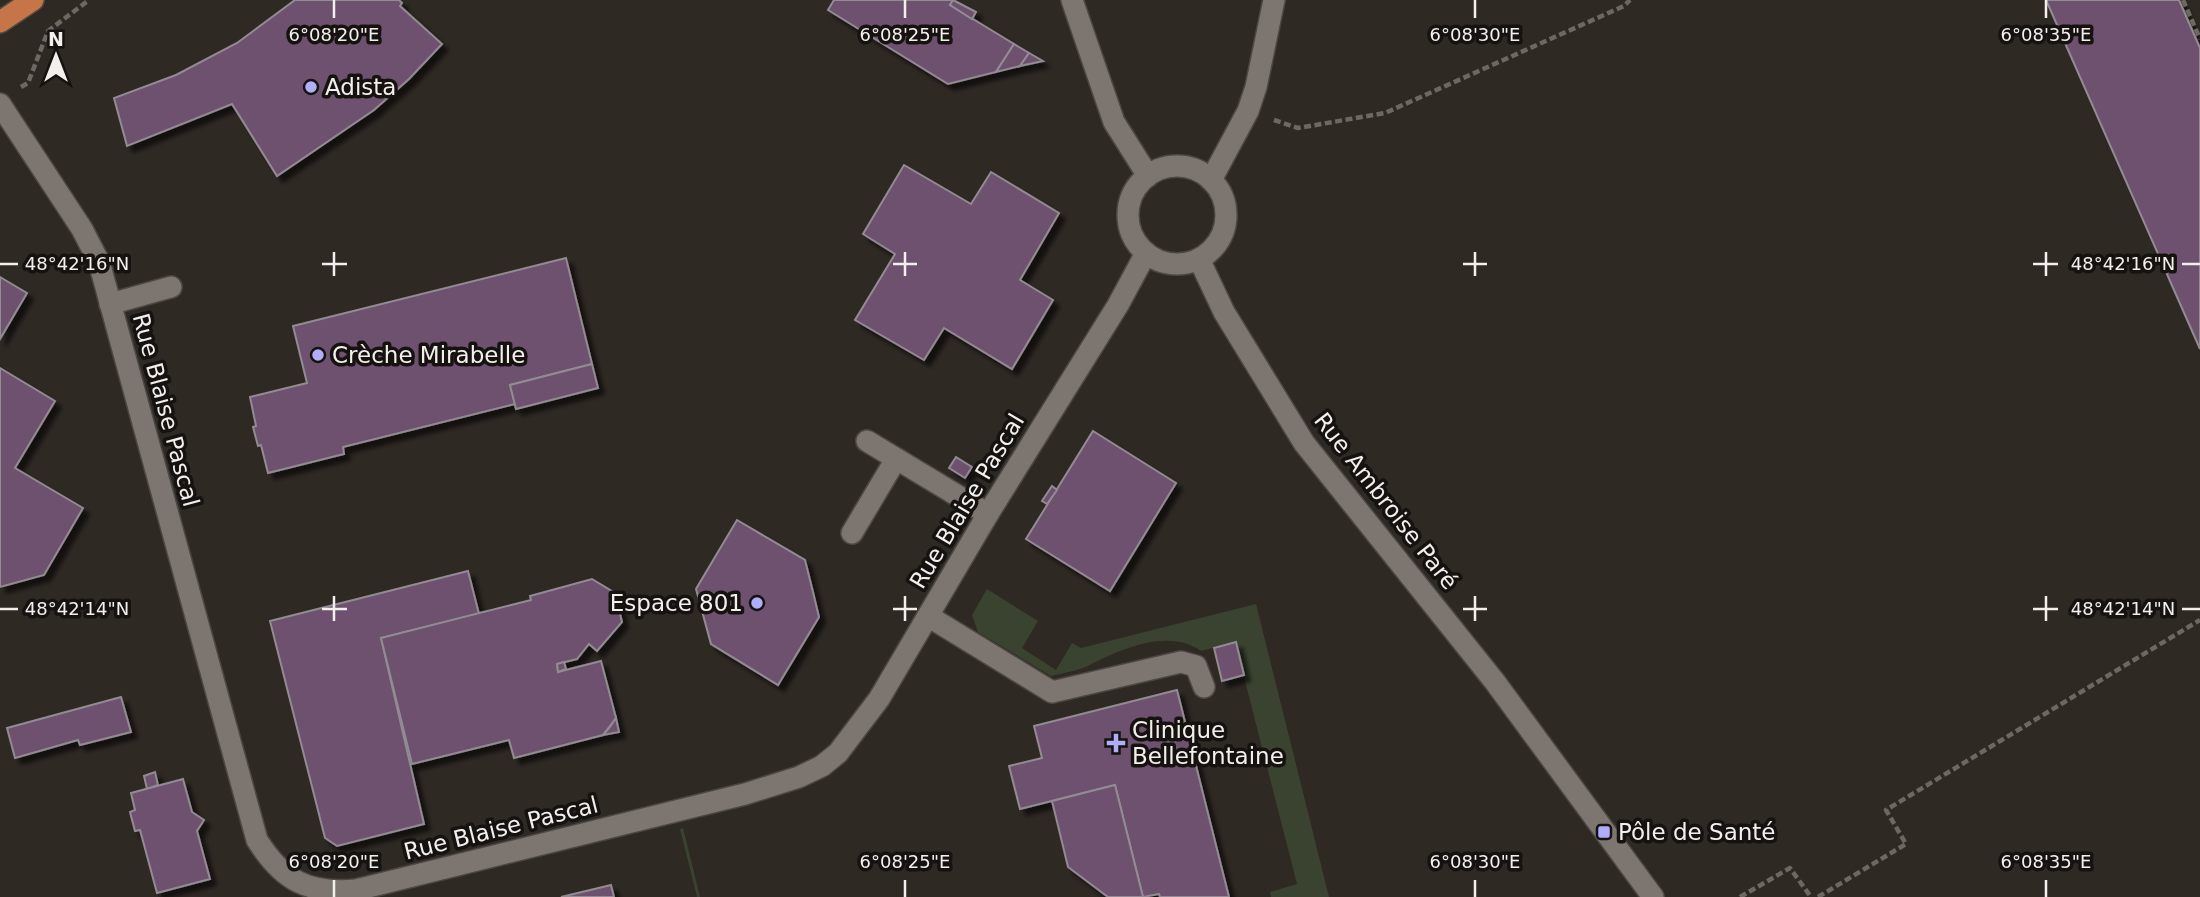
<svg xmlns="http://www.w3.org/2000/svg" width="2200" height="897" viewBox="0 0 2200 897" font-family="'DejaVu Sans',sans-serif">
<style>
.green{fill:#3a4330}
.building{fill:#6d516e;stroke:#928b92;stroke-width:2;filter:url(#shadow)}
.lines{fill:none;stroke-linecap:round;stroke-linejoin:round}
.minor-casing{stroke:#4c4743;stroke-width:24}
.major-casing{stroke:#4c4743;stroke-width:24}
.path{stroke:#6e6864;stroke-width:4.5;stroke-dasharray:7 3.5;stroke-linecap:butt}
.minor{stroke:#7d7670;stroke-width:21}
.major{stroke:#c57548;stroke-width:21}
.ticks{fill:none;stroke:#f3efec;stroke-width:2.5}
.poi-dot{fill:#b0aefa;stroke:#151210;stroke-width:2.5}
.labels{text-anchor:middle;stroke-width:7;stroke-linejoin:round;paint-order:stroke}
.poi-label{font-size:23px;fill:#f3efec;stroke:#151210;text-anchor:start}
.street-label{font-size:23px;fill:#f3efec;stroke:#151210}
.ticks-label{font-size:18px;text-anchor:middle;fill:#f3efec;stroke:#151210;stroke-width:7;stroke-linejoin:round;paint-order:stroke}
</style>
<defs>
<filter id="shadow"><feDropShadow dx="6" dy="6" stdDeviation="2" flood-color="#0009"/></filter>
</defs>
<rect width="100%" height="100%" fill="#2f2924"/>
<g class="green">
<path d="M987 589 1038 621 1022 648 1056 670 1072 643 1081 648 1256 604 1329 897H1271L1270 892 1297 884 1235 642 1201 651C1168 628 1121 649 1088 666 1077 671 1063 673 1051 676L978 632 972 615Z"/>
<path d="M683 828 700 897H697L680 829Z"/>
</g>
<g class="building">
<path d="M295 0H399L402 3 400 6 442 44 409 79 374 110 277 176 232 104 127 146 114 98 176 75 237 43Z"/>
<path d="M834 0H953L950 5 1014 44 996 72 948 84 828 10Z"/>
<path d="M953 0 976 12 972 19 950 5Z"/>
<path d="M2046 0H2179L2200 48V349Z"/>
<path d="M1014 44 1029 53 1020 66 996 72Z"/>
<path d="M1029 53 1043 61 1020 66Z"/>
<path d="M904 165 971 204 991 172 1059 213 1020 280 1053 300 1012 369 944 328 924 360 855 320 895 254 863 234Z"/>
<path d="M566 258 592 364 510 385 515 404 343 447 344 454 268 473 261 445 258 446 253 427 256 426 250 397 307 383 293 326Z"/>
<path d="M0 277 27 293 0 339Z"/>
<path d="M592 364 598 388 516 409 510 385Z"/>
<path d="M0 368 55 401 15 468 83 508 44 575 0 587Z"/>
<path d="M1093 431 1176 483 1110 591 1026 539Z"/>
<path d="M956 457 972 467 965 478 949 468Z"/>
<path d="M1052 486 1057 490 1047 504 1042 501Z"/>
<path d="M737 520 805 560 812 588 819 617 778 685 711 644 696 589Z"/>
<path d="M468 571 479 614 381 638 424 824 337 846 325 838 270 621Z"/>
<path d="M592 579 615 593 622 622 597 651 589 644 577 659 557 664 558 672 601 661 616 718 603 735 514 758 509 740 412 764 381 638 531 600 530 596Z"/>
<path d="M1236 642 1244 675 1222 681 1214 648Z"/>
<path d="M564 662 566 669 558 672 557 664Z"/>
<path d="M1177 690 1229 897H1160L1159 894 1143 897 1115 785 1020 809 1009 766 1042 758 1034 726Z"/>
<path d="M121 697 131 732 80 745 78 740 15 758 7 728Z"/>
<path d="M616 718 619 732 603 735 610 727Z"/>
<path d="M155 772 158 785 147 789 144 776Z"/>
<path d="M183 779 192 812 204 820 197 831 210 879 157 893 140 830 135 831 130 812 135 810 131 793Z"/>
<path d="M1115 785 1143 897H1108L1068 867 1052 801Z"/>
<path d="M611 885 614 897H561Z"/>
</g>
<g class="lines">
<defs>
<g id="minor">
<path d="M1072 0 1114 122 1148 176"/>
<path d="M0 104 82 229 99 262 257 840C283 881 308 894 356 890L745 794 799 777 822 766 838 753 879 699 988 514 1118 305 1146 253"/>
<circle cx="1177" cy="215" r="49"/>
<path d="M1211 180 1248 111 1256 87 1274 0"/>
<path d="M1199 259 1224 312 1304 443 1495 682 1653 897"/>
<path d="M110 304 171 287"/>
<path d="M867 441 988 514"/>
<path d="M852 533 896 459"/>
<path d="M928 616 1052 692 1181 662 1196 666 1204 687"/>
</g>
<path id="major" d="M0 22 33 0"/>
</defs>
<use href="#minor" class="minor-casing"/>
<use href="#major" class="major-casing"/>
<g class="path">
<path d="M2183 0 2200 39"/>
<path d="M21 87 28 83 48 31 89 0"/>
<path d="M1274 120 1298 128 1385 113 1624 6 1630 0"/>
<path d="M1740 897 1790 868 1811 897"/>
<path d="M1818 897 1906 844 1886 810 2200 620"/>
</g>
<use href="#minor" class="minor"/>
<use href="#major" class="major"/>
</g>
<path class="ticks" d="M334 0V18M905 0V18M1475 0V18M2046 0V18M334 252V276M905 252V276M1475 252V276M2046 252V276M0 264H18M322 264H347M893 264H917M1463 264H1487M2033 264H2058M2182 264H2200M334 596V621M905 596V621M1475 596V621M2046 596V621M0 609H18M322 609H347M893 609H917M1463 609H1487M2033 609H2058M2182 609H2200M334 880V897M905 880V897M1475 880V897M2046 880V897"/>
<g class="poi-dot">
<circle cx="311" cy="87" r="7"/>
<circle cx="318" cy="355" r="7"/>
<circle cx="757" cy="603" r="7"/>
<path d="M1112.5 732.5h7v7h7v7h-7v7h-7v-7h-7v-7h7z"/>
<rect x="1597" y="825" width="14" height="14" rx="3.5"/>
</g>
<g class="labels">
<g class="poi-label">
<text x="325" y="95">Adista</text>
<text x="332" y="363">Crèche Mirabelle</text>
<text x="743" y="611" text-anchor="end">Espace 801</text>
<text x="1132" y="738">Clinique<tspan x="1132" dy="26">Bellefontaine</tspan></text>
<text x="1618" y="840">Pôle de Santé</text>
</g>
<g class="street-label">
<text transform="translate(166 410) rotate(75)" y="8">Rue Blaise Pascal</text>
<text transform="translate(967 501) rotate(-59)" y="8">Rue Blaise Pascal</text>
<text transform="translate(1386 501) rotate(52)" y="8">Rue Ambroise Paré</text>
<text transform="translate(501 828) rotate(-14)" y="8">Rue Blaise Pascal</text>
</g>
</g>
<g class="ticks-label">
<text x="334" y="41">6°08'20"E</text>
<text x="905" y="41">6°08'25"E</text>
<text x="1475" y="41">6°08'30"E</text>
<text x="2046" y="41">6°08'35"E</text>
<text x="77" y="270">48°42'16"N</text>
<text x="2123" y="270">48°42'16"N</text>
<text x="77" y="615">48°42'14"N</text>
<text x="2123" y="615">48°42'14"N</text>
<text x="334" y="868">6°08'20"E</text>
<text x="905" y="868">6°08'25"E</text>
<text x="1475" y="868">6°08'30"E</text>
<text x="2046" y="868">6°08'35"E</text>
</g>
<g transform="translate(56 56)" stroke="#151210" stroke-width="5" paint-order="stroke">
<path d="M0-5L12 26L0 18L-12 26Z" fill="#f3efec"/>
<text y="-10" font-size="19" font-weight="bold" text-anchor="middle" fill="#f3efec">N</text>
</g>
</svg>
